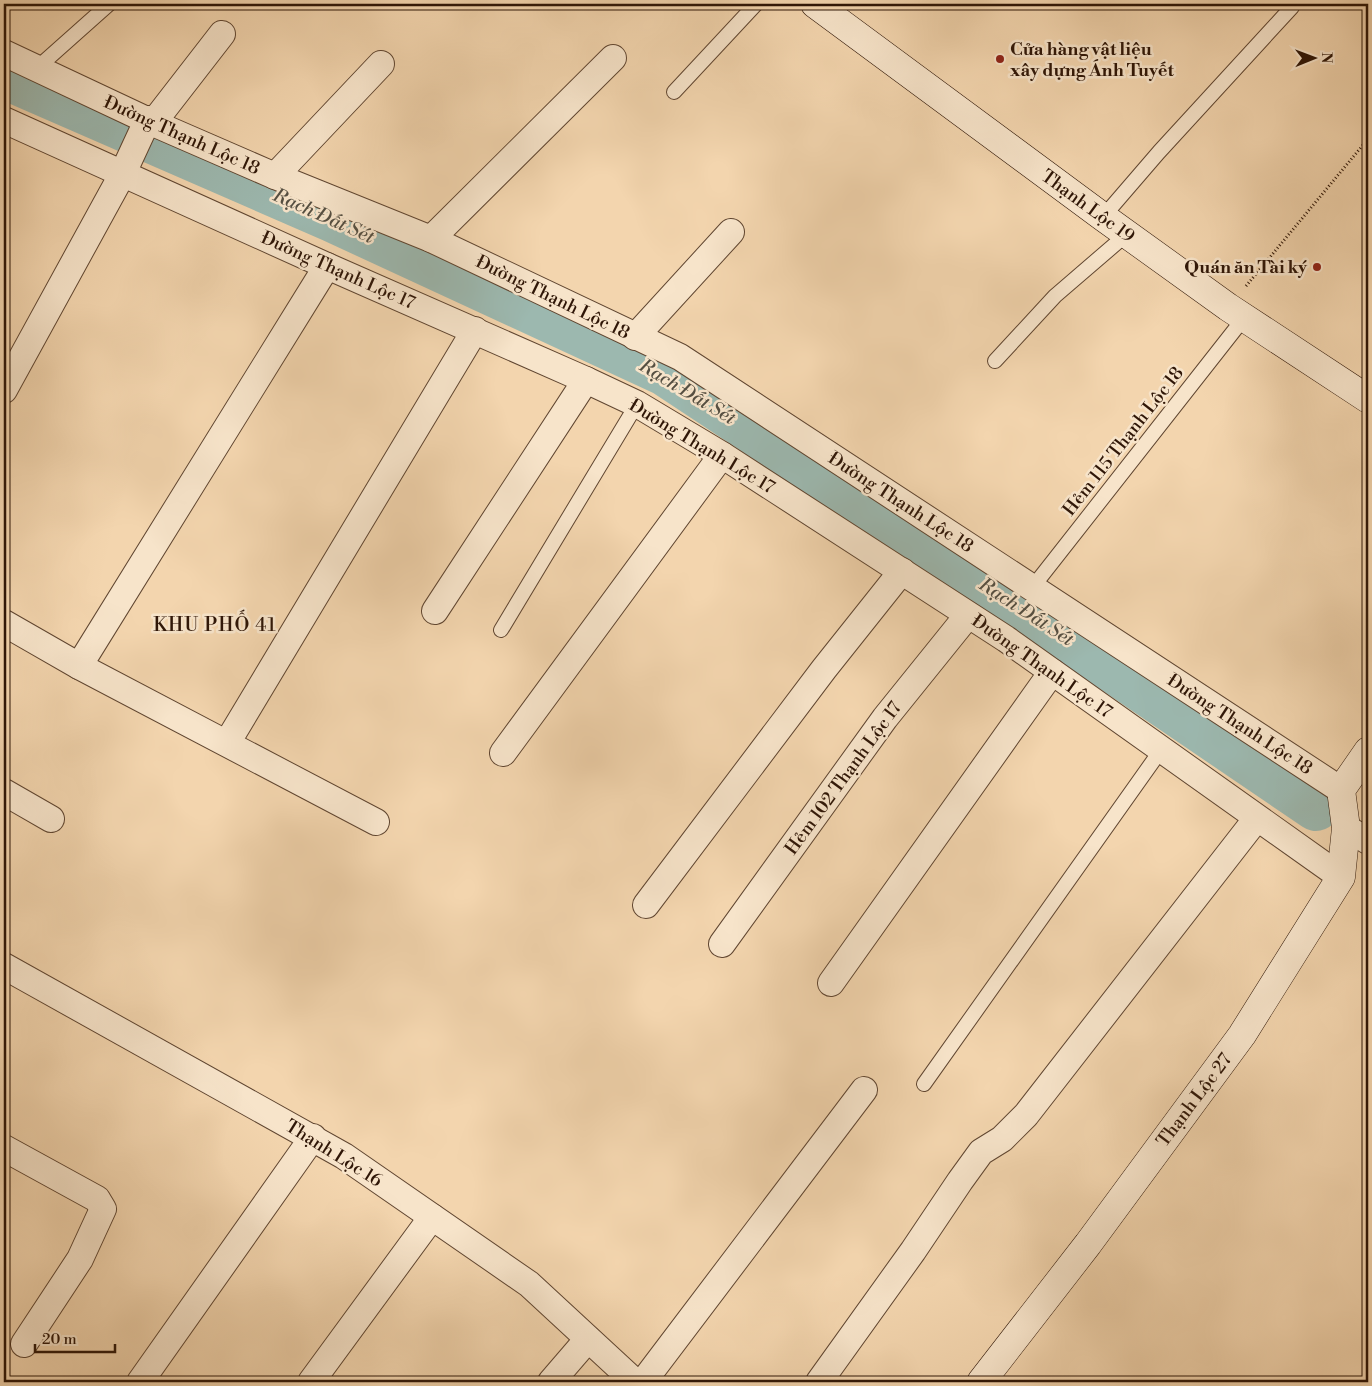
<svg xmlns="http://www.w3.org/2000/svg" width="1372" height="1386" viewBox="0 0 1372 1386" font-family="'Libre Bodoni',serif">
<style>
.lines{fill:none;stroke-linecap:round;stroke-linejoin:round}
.river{stroke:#9cb8af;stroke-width:48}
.lane-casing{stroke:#604631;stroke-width:16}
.street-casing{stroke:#604631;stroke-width:28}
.secondary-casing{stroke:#2f1607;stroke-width:29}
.path{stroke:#2f1607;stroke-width:3;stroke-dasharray:1 2.5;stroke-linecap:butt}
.lane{stroke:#f7e4ca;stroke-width:14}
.street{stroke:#f7e4ca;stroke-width:26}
.secondary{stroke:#f7e4ca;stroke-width:28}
.poi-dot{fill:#8f2418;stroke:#f7e4ca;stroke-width:2}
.labels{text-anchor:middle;stroke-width:5;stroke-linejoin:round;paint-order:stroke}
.poi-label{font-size:18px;font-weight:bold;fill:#2f1607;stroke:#f7e4ca;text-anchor:start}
.street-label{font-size:18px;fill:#2f1607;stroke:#f7e4ca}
.water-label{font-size:19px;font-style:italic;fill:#554f42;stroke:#f7e4ca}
.neighbourhood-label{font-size:19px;letter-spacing:1px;fill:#2f1607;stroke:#f7e4ca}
</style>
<rect width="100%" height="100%" fill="#f3d5ae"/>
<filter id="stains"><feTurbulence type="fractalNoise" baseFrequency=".004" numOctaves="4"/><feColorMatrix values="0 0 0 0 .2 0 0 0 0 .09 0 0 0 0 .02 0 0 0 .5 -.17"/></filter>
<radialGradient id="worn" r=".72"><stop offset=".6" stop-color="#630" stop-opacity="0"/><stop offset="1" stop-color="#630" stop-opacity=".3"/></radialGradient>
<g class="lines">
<path class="river" d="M4 75 332 218 665 372 1075 643 1316 807"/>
<defs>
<g id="lane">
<path d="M36 69 109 4"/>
<path d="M674 92 756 4"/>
<path d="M1103 217 1159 152 1292 7"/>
<path d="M995 361 1055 296 1127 234"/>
<path d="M1032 588 1244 318"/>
<path d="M501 630 637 404"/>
<path d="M924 1084 1161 750"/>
</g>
<g id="street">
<path d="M4 53 153 123 275 176 431 239 680 357 1341 790"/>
<path d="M4 120 327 266 586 380 637 404 722 455 1006 639 1341 877"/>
<path d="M153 123 222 34"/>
<path d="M275 176 381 64"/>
<path d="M431 239 613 58"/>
<path d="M327 266 79 666 376 822"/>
<path d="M635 337 731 232"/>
<path d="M4 390 123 173 148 119"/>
<path d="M435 611 586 380"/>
<path d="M4 623 79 666"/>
<path d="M227 743 475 330"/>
<path d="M503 753 722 455"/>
<path d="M4 792 51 819"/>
<path d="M1346 828 1368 841"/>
<path d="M646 905 824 669 902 571"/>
<path d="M722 944 885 718 968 615"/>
<path d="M4 966 344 1156 529 1284 635 1382"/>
<path d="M831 983 1052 672"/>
<path d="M4 1148 97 1199 103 1209 80 1259 24 1344"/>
<path d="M140 1382 313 1137"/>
<path d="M311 1382 432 1217"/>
<path d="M551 1382 588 1339"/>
<path d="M643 1382 864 1090"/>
<path d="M819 1382 913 1251 960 1181 981 1152 1002 1139 1026 1115 1257 818"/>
</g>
<g id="secondary">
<path d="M815 4 1103 217 1228 307 1368 399"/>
<path d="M981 1382 1088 1244 1242 1035 1341 877 1346 828 1341 790 1368 751"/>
</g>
</defs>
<use href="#lane" class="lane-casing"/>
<use href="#street" class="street-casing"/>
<use href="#secondary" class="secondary-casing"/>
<path class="path" d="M1246 286 1368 139"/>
<use href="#lane" class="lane"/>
<use href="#street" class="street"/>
<use href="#secondary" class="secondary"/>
</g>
<g class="poi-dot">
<circle cx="1000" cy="59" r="5"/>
<circle cx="1317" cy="267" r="5"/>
</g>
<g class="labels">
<g class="poi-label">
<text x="1010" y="55">Cửa hàng vật liệu<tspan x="1010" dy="21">xây dựng Ánh Tuyết</tspan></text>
<text x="1307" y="273" text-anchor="end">Quán ăn Tài ký</text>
</g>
<g class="street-label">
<text transform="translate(182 135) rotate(24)" y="6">Đường Thạnh Lộc 18</text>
<text transform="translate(1088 206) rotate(36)" y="6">Thạnh Lộc 19</text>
<text transform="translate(338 270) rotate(24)" y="6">Đường Thạnh Lộc 17</text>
<text transform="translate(553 297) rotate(26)" y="6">Đường Thạnh Lộc 18</text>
<text transform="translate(1123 441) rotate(-52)" y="6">Hẻm 115 Thạnh Lộc 18</text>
<text transform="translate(702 446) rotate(31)" y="6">Đường Thạnh Lộc 17</text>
<text transform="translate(901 502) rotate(33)" y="6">Đường Thạnh Lộc 18</text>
<text transform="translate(1042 666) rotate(35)" y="6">Đường Thạnh Lộc 17</text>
<text transform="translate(1240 724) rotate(33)" y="6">Đường Thạnh Lộc 18</text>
<text transform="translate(843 778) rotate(-54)" y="6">Hẻm 102 Thạnh Lộc 17</text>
<text transform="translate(1194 1100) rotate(-53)" y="6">Thạnh Lộc 27</text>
<text transform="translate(334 1153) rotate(32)" y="6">Thạnh Lộc 16</text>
</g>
<g class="water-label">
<text transform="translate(324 215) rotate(24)" y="7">Rạch Đất Sét</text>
<text transform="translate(688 391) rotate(31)" y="7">Rạch Đất Sét</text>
<text transform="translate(1027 611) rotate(33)" y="7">Rạch Đất Sét</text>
</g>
<g class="neighbourhood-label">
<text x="215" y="631">KHU PHỐ 41</text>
</g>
</g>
<rect width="1372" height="1386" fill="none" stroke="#f3d5ae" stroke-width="20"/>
<rect x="5" y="5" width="1362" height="1376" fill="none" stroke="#2f1607" stroke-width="2.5"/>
<rect x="10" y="10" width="1352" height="1366" fill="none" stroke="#2f1607"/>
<g transform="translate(1314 58) rotate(89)" stroke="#f7e4ca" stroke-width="4" paint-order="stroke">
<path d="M0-4L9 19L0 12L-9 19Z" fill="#2f1607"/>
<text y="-8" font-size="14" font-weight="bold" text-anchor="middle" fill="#2f1607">N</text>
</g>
<path d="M35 1344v8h80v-8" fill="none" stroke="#2f1607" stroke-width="2.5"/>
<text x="42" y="1344" font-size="15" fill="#2f1607" stroke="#f7e4ca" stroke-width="4" paint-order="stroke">20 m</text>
<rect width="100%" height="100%" filter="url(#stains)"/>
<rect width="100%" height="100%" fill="url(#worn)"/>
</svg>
